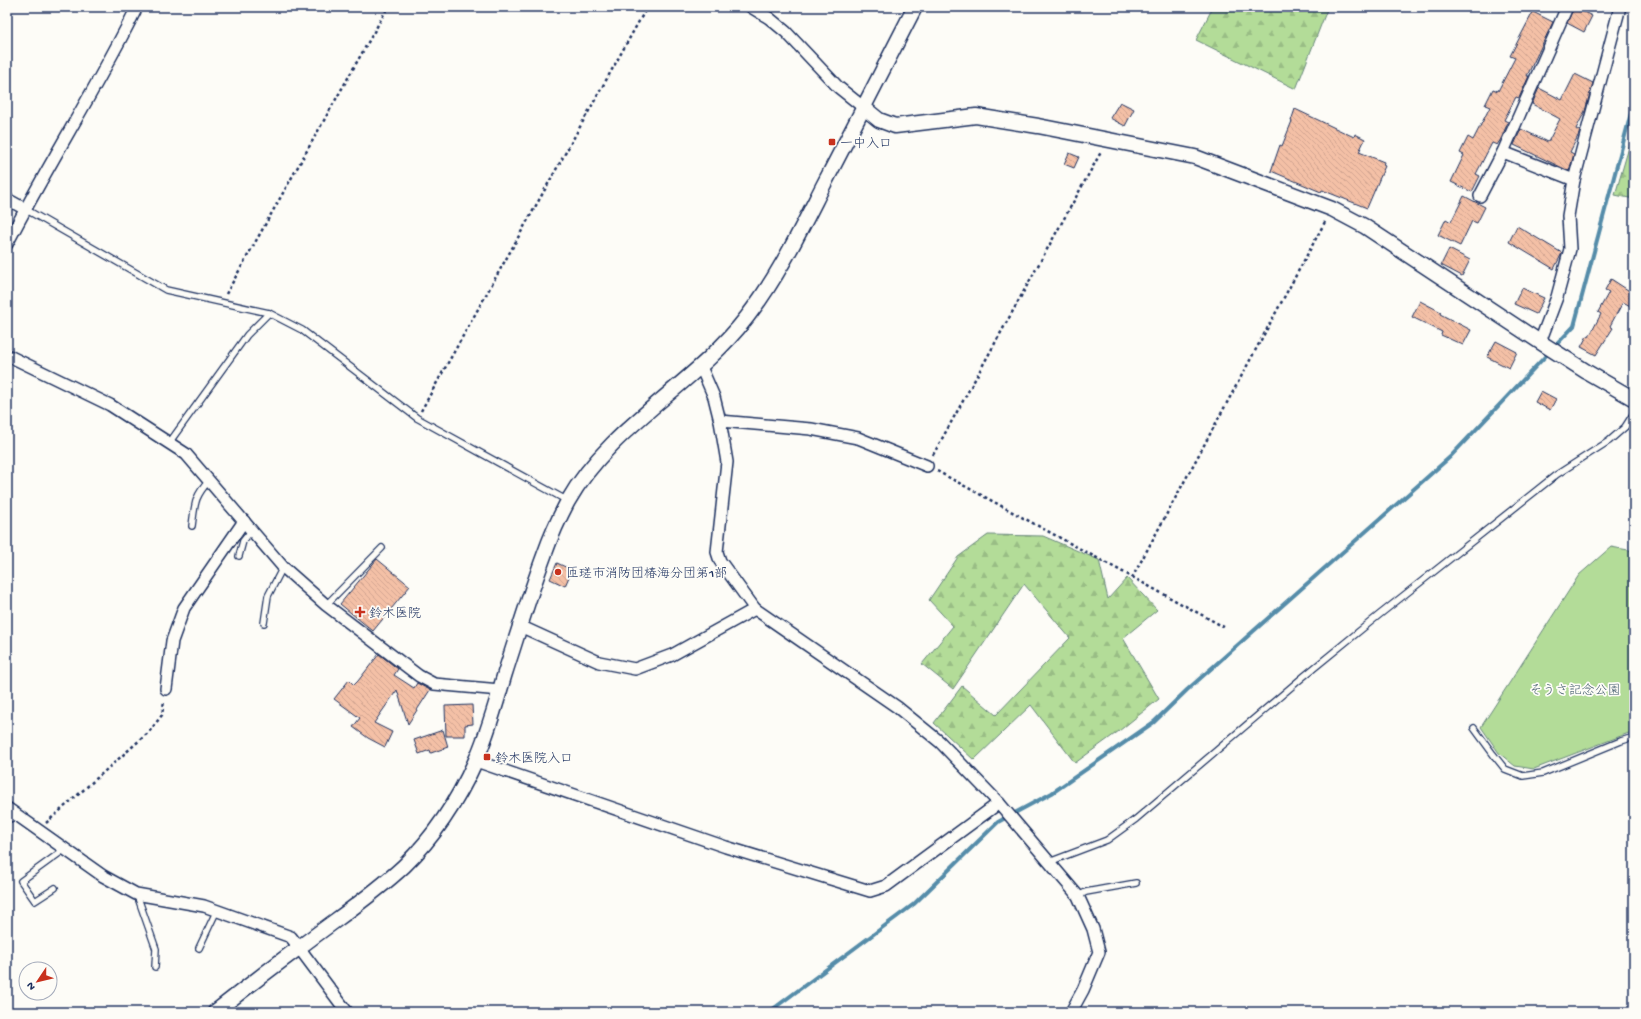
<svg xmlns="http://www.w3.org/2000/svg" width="1641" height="1019" viewBox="0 0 1641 1019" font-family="'Gochi Hand','Klee One',sans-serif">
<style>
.forest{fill:url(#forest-firs);stroke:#67867b}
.park{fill:#b3dc98;stroke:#67867b}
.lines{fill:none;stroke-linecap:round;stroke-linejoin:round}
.stream{stroke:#558ca9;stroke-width:4}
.building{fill:url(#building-back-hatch);stroke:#1b2f5e}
.service-casing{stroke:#1b2f5e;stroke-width:8}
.minor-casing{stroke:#1b2f5e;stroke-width:14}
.tertiary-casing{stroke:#1b2f5e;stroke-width:17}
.path{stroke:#1b2f5e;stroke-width:2.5;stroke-dasharray:3 3;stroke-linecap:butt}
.service{stroke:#fdfcf7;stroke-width:5.5}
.minor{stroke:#fdfcf7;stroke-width:11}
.tertiary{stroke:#fdfcf7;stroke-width:14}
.poi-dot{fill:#c8321e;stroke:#fdfcf7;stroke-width:1.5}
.labels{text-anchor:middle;stroke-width:3.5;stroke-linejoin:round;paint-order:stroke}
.poi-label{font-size:13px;fill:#1b2f5e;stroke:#fdfcf7;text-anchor:start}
.park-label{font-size:13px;fill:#415a6c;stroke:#fdfcf7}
</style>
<defs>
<pattern id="forest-firs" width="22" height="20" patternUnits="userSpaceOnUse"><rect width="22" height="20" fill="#b3dc98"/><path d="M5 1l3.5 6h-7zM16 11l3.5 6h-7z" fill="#99bd85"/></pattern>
<pattern id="building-back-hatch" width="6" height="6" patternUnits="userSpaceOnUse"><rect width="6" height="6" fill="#f4c0a6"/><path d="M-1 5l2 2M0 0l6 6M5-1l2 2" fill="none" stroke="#d1a591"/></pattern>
</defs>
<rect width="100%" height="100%" fill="#fdfcf7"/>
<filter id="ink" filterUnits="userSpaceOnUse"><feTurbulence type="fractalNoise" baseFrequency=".025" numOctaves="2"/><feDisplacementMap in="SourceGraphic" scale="8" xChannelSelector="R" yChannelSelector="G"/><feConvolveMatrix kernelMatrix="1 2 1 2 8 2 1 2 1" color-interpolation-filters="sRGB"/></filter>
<g filter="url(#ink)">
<g class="forest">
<path d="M1213 7H1328L1296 89 1196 40Z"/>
<path d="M1634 130V199L1615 195Z"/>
<path d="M988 535 1043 536 1099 560 1108 599 1127 578 1157 610 1123 638 1159 699 1119 731 1075 763 1031 705 974 760 934 723 962 686 996 715 1070 638 1024 584 953 689 922 664 953 626 929 600 958 557Z"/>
</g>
<path class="park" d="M1611 547 1634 551V731L1534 769 1515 766 1499 753 1481 727 1579 575Z"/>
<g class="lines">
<path class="stream" d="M769 1012 914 904 998 822 1052 793 1154 722 1187 690 1450 457 1574 326 1634 102"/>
</g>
<g class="building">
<path d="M1574 7 1592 16 1584 32 1567 23Z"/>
<path d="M1533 12 1553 22 1527 76H1529L1519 98 1516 97 1504 120 1508 122 1501 139 1497 145 1492 143 1476 174 1480 176 1472 192 1451 182 1464 155 1460 153 1468 137 1473 140 1490 107 1485 105 1493 89 1498 91 1515 58 1510 56Z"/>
<path d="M1575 74 1593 83 1585 111 1576 129 1580 131 1579 134 1570 152 1574 154 1569 171 1514 145 1521 129 1548 142 1560 119 1532 104 1539 88 1562 100Z"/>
<path d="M1120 102 1134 109 1125 126 1110 118Z"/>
<path d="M1295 109 1354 137 1355 134 1365 139 1359 152 1384 162 1383 165 1385 166 1367 208 1322 190 1321 192 1271 171 1280 145 1282 146 1292 121H1291Z"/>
<path d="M1069 153 1079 157 1074 168 1064 164Z"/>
<path d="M1464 196 1485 207 1477 223 1472 221 1460 246 1438 235 1446 219 1451 222Z"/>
<path d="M1517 226 1562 253 1554 269 1509 242Z"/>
<path d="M1449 249 1470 260 1462 276 1441 265Z"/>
<path d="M1611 279 1634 294V308L1623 302 1610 326 1613 328 1596 355 1581 347 1587 336 1589 337 1601 314 1598 312 1609 292 1605 290Z"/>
<path d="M1522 288 1544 298 1536 314 1514 304Z"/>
<path d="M1420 301 1441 312 1440 314 1471 330 1463 345 1441 335 1442 332 1412 317Z"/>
<path d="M1496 341 1517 352 1509 368 1487 357Z"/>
<path d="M1541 391 1556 399 1550 410 1535 402Z"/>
<path d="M377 559 410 586 373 631 340 604Z"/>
<path d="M557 563 572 570 565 586 550 579Z"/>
<path d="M379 654 398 669 394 675 414 688 417 683 430 690 408 724 397 690 374 723 392 732 385 747 368 738 353 727 360 718 334 699 349 680 354 685 358 681Z"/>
<path d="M472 705 473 724 465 725V736H446L445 706Z"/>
<path d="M443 730 448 747 431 753 430 750 419 754 414 740Z"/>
</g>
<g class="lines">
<defs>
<g id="service">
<path d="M25 209 166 290 269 313 302 330 417 418 568 501"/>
<path d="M169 443 247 335 269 313"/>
<path d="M192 526C195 504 194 497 209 481"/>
<path d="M239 556 243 541 252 530"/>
<path d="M326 605 382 548"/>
<path d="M264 623 268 596 283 567"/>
<path d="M1474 728 1493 754 1505 769 1523 776 1543 773 1621 741 1634 737"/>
<path d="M7 820 18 816"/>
<path d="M1049 862 1107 840 1136 819 1303 677 1379 615 1556 475 1609 441 1625 427 1634 413"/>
<path d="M55 888 35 901 21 881 65 849"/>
<path d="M137 895 156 949 155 967"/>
<path d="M1078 896 1086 892 1136 883"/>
<path d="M199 948 217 910"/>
</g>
<g id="minor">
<path d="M751 7 769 18 786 32 838 87 863 107"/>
<path d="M1503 152 1574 180"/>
<path d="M1480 196 1503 152 1567 7"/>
<path d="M7 199 25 209"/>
<path d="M7 244C48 164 97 88 137 7"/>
<path d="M1540 342 1557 297 1570 249 1568 216 1574 180 1620 7"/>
<path d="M7 355 110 405 186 454 283 567 326 605 419 676 434 684 500 690"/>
<path d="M701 367 714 397 720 421 727 462 717 552 720 561 755 609 897 707 940 742 999 803 1078 896 1093 929 1099 952 1083 990 1071 1012"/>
<path d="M720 421 811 429 858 438 927 466"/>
<path d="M520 626 599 662 635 669 672 655 755 609"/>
<path d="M166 689 172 641 184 608 244 521"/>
<path d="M476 761 726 847 870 891 886 886 999 803"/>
<path d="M7 808 103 876 136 894 204 906 291 937 347 1012"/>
</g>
<g id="tertiary">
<path d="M863 107 879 120 895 126 976 116 1038 126 1195 157 1332 209 1364 226 1540 342 1587 372 1634 399"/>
<path d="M215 1012C243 990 271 968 300 947 335 920 372 896 404 866 434 837 458 800 475 762 488 734 496 703 505 673 518 633 530 593 545 553 551 536 559 518 568 501 611 425 695 385 747 317 778 277 800 231 823 186 854 127 884 67 915 7"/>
</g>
</defs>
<use href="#service" class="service-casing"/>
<use href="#minor" class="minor-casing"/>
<use href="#tertiary" class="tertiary-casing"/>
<g class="path">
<path d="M226 294 388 7"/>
<path d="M421 411 647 7"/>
<path d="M933 455 1101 152"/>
<path d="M937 471 1224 627"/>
<path d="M1132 578 1326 220"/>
<path d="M46 823 149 732 162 715 164 701"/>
</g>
<use href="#service" class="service"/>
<use href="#minor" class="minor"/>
<use href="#tertiary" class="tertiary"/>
</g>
</g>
<g class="poi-dot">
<rect x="828" y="138" width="8" height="8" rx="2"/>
<circle cx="558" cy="572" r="4"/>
<path d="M358 606h4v4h4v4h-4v4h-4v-4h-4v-4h4z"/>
<rect x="483" y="753" width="8" height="8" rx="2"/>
</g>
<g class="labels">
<g class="poi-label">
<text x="840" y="147">一中入口</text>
<text x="566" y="577">匝瑳市消防団椿海分団第1部</text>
<text x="369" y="617">鈴木医院</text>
<text x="495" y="762">鈴木医院入口</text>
</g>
<g class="park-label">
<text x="1575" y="694">そうさ記念公園</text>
</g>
</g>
<rect width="1641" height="1019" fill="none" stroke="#fdfcf7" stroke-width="24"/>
<rect x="12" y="12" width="1617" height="995" fill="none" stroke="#1b2f5e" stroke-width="1.5" filter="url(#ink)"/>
<g transform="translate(38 981) rotate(235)"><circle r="19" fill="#fdfcf7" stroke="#a3aaba"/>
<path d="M0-3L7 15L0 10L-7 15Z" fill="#c8321e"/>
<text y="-6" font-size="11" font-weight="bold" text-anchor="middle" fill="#1b2f5e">N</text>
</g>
</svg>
